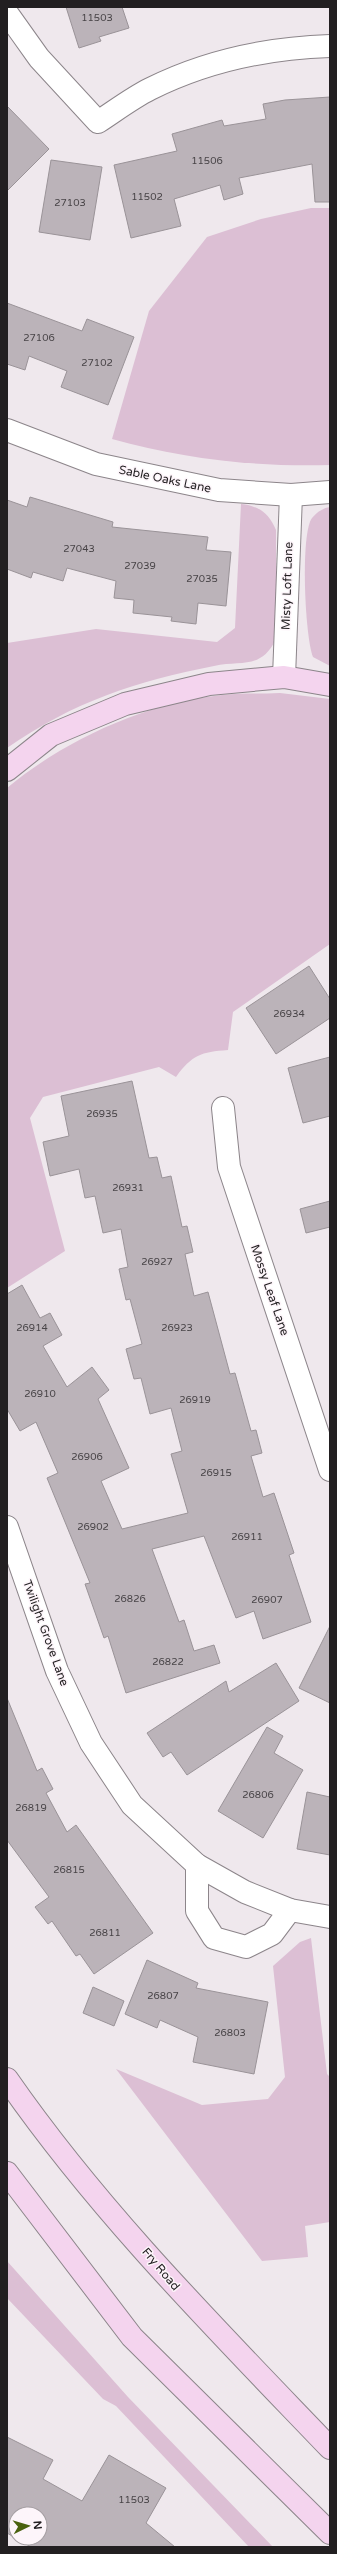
<svg xmlns="http://www.w3.org/2000/svg" width="337" height="2554" viewBox="0 0 337 2554" font-family="'Varela Round',sans-serif">
<style>
.green{fill:#dcbfd4}
.building{fill:#bbb3b9;stroke:#9a9398;fill-rule:evenodd}
.lines{fill:none;stroke-linecap:round;stroke-linejoin:round}
.street-casing{stroke:#8c858a;stroke-width:24}
.secondary-casing{stroke:#8c858a;stroke-width:24}
.street{stroke:#fff;stroke-width:22}
.secondary{stroke:#f4d4ee;stroke-width:22}
.labels{text-anchor:middle;stroke-width:3;stroke-linejoin:round;paint-order:stroke}
.number-label{font-size:10px;fill:#484447}
.street-label{font-size:12px;fill:#221f21;stroke:#fdf5fa}
</style>
<rect width="100%" height="100%" fill="#efe8ed"/>
<g class="green">
<path d="M311 208H330V465C255 467 184 459 112 439L149 311 207 237 261 219Z"/>
<path d="M241 504C259 506 269 513 276 530V639C261 670 242 660 214 666 136 681 73 702 7 748V643L96 629 217 642 235 628Z"/>
<path d="M330 507V666L313 657C305 638 300 534 312 518 317 512 323 508 330 507Z"/>
<path d="M280 693 330 699V944L233 1012 228 1050C201 1052 192 1055 176 1077L159 1067 43 1097 30 1118 65 1251 7 1288V788C66 739 146 703 222 695 241 693 261 694 280 693Z"/>
<path d="M311 1938 327 2074 330 2077V2222L305 2226 308 2257 262 2261 116 2069 202 2105 268 2099 285 2077 273 1966 300 1942Z"/>
<path d="M7 2261 128 2397 273 2547H249L116 2406 103 2399 7 2298Z"/>
</g>
<g class="building">
<path d="M66 7H122L129 28 99 37 101 41 79 48Z"/>
<path d="M330 97V202H315L312 164 239 178 243 194 224 200 220 185 174 199 181 226 131 238 114 165 177 151 172 134 222 120 224 126 266 119 263 104 285 100Z"/>
<path d="M7 106 49 149 7 191Z"/>
<path d="M51 160 102 167 90 240 39 232Z"/>
<path d="M7 303 82 331 87 319 134 337 108 405 61 387 67 371 29 356 25 370 7 364Z"/>
<path d="M30 497 113 522 112 527 208 537 206 550 231 552 226 606 198 603 196 624 171 621 172 617 133 613 134 600 114 598 116 581 67 568 63 581 33 572 31 578 7 569V500L27 507Z"/>
<path d="M309 966 330 999V1018L276 1054 246 1008Z"/>
<path d="M330 1057V1116L303 1123 288 1068Z"/>
<path d="M132 1081 149 1158 157 1157 162 1178 171 1176 182 1227 187 1226 193 1252 185 1254 194 1296 208 1292 230 1374 235 1373 251 1431 256 1430 262 1453 251 1456 263 1497 274 1493 294 1553 289 1555 311 1622 263 1639 254 1611 236 1618 204 1536 152 1549 179 1622 184 1620 194 1651 214 1645 220 1663 126 1693 108 1636 104 1638 85 1584 90 1583 47 1478 58 1473 36 1422 20 1431 7 1409V1294L22 1285 40 1318 50 1313 62 1335 43 1346 67 1387 92 1367 109 1390 98 1399 129 1468 101 1481 122 1529 188 1513 171 1454 182 1451 171 1408 150 1414 141 1378 134 1379 126 1349 142 1344 130 1299 126 1300 119 1269 128 1267 121 1229 103 1233 95 1196 85 1198 79 1169 50 1176 43 1142 69 1136 61 1096Z"/>
<path d="M330 1201V1227L306 1233 300 1209Z"/>
<path d="M330 1626V1703L299 1688Z"/>
<path d="M276 1663 299 1701 187 1775 171 1752 163 1757 147 1733 226 1681 229 1692Z"/>
<path d="M7 1698 37 1771 42 1768 53 1789 46 1793 67 1832 76 1825 153 1933 94 1974 80 1954 76 1956 52 1921 48 1924 35 1907 49 1897 7 1840Z"/>
<path d="M267 1727 283 1736 274 1753 303 1770 263 1838 218 1811Z"/>
<path d="M307 1792 330 1797V1855L297 1849Z"/>
<path d="M147 1960 198 1983 196 1988 268 2002 254 2074 193 2062 198 2037 160 2020 157 2028 125 2014Z"/>
<path d="M93 1987 124 2001 114 2026 83 2013Z"/>
<path d="M7 2437 53 2460 43 2479 82 2501 109 2455 166 2488 146 2523 175 2547H31L7 2533ZM16 2514H40V2538H16Z"/>
</g>
<g class="lines">
<defs>
<g id="street">
<path d="M7 13 39 58 98 122C115 111 132 98 150 89 206 61 268 48 330 46"/>
<path d="M7 430 96 464 219 490 291 495 330 492"/>
<path d="M284 677 291 495"/>
<path d="M223 1108 229 1167 330 1470"/>
<path d="M7 1527 57 1671 91 1743 132 1805 197 1865 245 1892 290 1910 330 1917"/>
<path d="M197 1865V1911L214 1938 246 1947 272 1934 290 1910"/>
</g>
<g id="secondary">
<path d="M7 770 51 735 125 704 209 684 284 677 330 685"/>
<path d="M7 2079C100 2213 217 2330 330 2448"/>
<path d="M7 2173 132 2337 330 2533"/>
</g>
</defs>
<use href="#street" class="street-casing"/>
<use href="#secondary" class="secondary-casing"/>
<use href="#street" class="street"/>
<use href="#secondary" class="secondary"/>
</g>
<g class="labels">
<g class="number-label">
<text x="97" y="21">11503</text>
<text x="207" y="164">11506</text>
<text x="147" y="200">11502</text>
<text x="70" y="206">27103</text>
<text x="39" y="341">27106</text>
<text x="97" y="366">27102</text>
<text x="79" y="552">27043</text>
<text x="140" y="569">27039</text>
<text x="202" y="582">27035</text>
<text x="289" y="1017">26934</text>
<text x="102" y="1117">26935</text>
<text x="128" y="1191">26931</text>
<text x="157" y="1265">26927</text>
<text x="32" y="1331">26914</text>
<text x="177" y="1331">26923</text>
<text x="40" y="1397">26910</text>
<text x="195" y="1403">26919</text>
<text x="87" y="1460">26906</text>
<text x="216" y="1476">26915</text>
<text x="93" y="1530">26902</text>
<text x="247" y="1540">26911</text>
<text x="130" y="1602">26826</text>
<text x="267" y="1603">26907</text>
<text x="168" y="1665">26822</text>
<text x="258" y="1798">26806</text>
<text x="31" y="1811">26819</text>
<text x="69" y="1873">26815</text>
<text x="105" y="1936">26811</text>
<text x="163" y="1999">26807</text>
<text x="230" y="2036">26803</text>
<text x="134" y="2503">11503</text>
</g>
<g class="street-label">
<text transform="translate(165 479) rotate(12)" y="4">Sable Oaks Lane</text>
<text transform="translate(287 586) rotate(-88)" y="4">Misty Loft Lane</text>
<text transform="translate(270 1290) rotate(71)" y="4">Mossy Leaf Lane</text>
<text transform="translate(46 1633) rotate(70)" y="4">Twilight Grove Lane</text>
<text transform="translate(161 2269) rotate(50)" y="4">Fry Road</text>
</g>
</g>
<rect width="337" height="2554" fill="none" stroke="#221f21" stroke-width="16"/>
<g transform="translate(28 2526) rotate(85)"><circle r="19" fill="#fdf5fa" stroke="#a59fa3"/>
<path d="M0-3L7 15L0 10L-7 15Z" fill="#4a620f"/>
<text y="-6" font-size="11" font-weight="bold" text-anchor="middle" fill="#221f21">N</text>
</g>
</svg>
